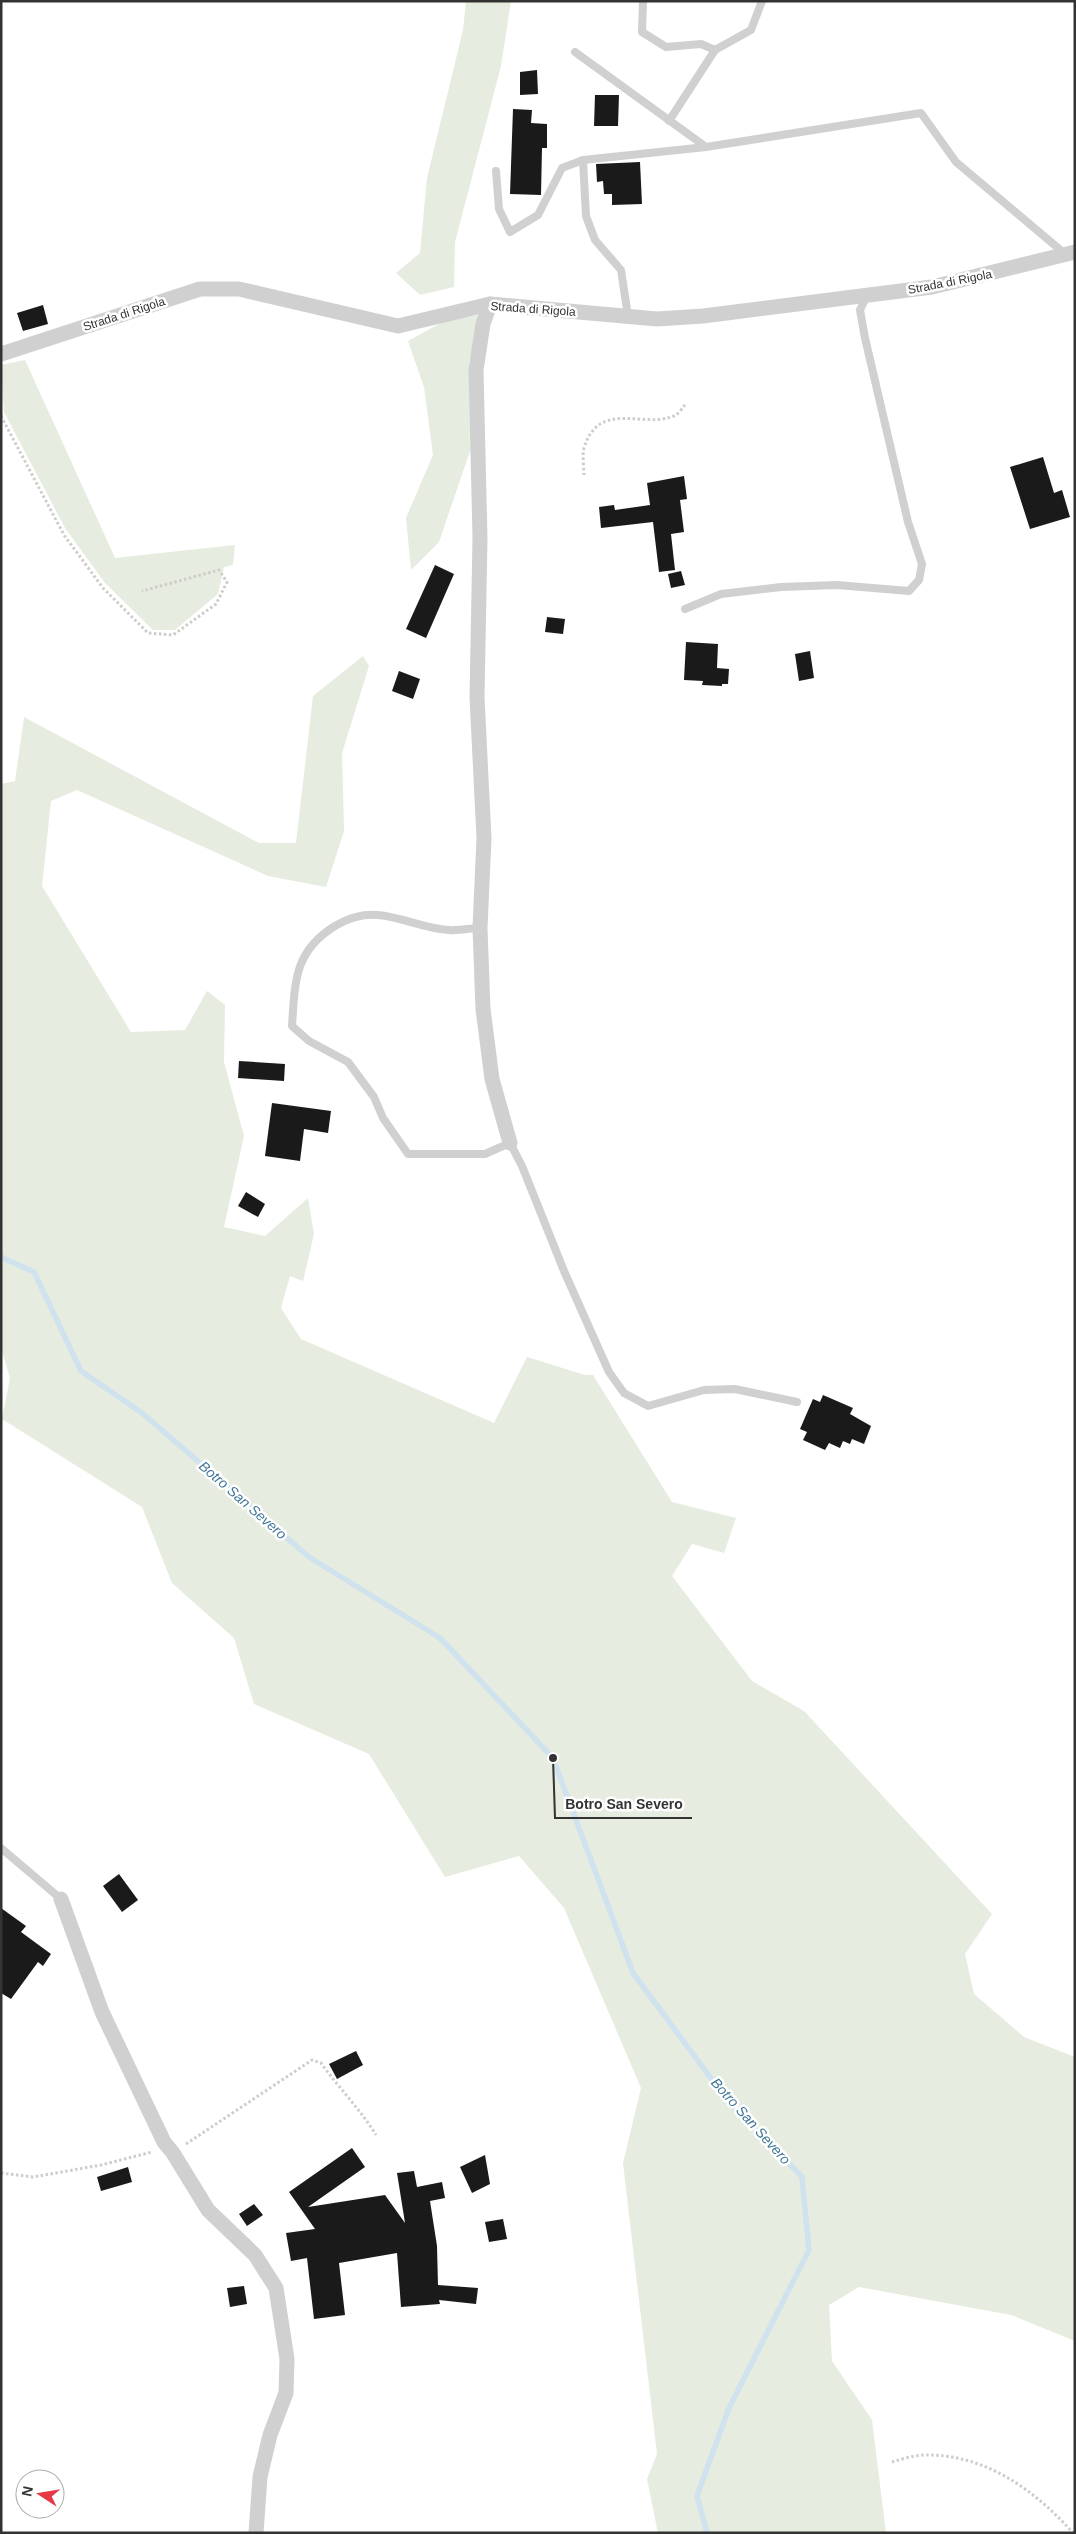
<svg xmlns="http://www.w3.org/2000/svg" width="1076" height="2534" viewBox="0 0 1076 2534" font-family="Helvetica,sans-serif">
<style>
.green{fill:#e6ecdf}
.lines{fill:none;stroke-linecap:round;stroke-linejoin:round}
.stream{stroke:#cfe2ee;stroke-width:5.5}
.building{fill:#1a1a1a}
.path{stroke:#cdcdcd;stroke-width:3;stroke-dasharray:2.5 2.5;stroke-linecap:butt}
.service{stroke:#d0d0d0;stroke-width:8}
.minor{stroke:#d0d0d0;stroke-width:15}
.labels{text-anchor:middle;stroke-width:5;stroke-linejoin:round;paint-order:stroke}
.street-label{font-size:12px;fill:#333;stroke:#fff}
.water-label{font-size:14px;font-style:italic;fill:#3f7597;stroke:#fff}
.leader{fill:none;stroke:#333;stroke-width:2}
.callout-dot{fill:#333;stroke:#fff;stroke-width:2}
.callout-label{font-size:14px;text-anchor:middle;font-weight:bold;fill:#333;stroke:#fff;stroke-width:5;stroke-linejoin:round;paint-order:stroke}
</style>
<rect width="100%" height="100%" fill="#fff"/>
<g class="green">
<path d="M466 1H511L501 66 455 242 454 287 420 295 396 273 420 253 427 178 463 30Z"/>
<path d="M480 315 469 363 470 451 439 542 411 570 406 518 433 455 424 387 408 341 446 320Z"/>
<path d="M25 360 115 558 235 545 233 565 224 567 218 594 175 630H153L105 583 65 528 4 412 1 365Z"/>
<path d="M363 656 369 666 342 753 344 831 326 887 268 876 77 790 51 801 42 886 131 1032 185 1030 207 991 225 1005 224 1062 244 1136 224 1227 265 1236 308 1198 314 1234 303 1281 290 1276 281 1308 301 1339 494 1423 527 1357 585 1375H593L672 1502 736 1518 724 1553 692 1544 672 1576 752 1681 804 1711 992 1914 965 1954 974 1994 1024 2037 1075 2057V2341L1011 2315 859 2287 829 2305 832 2361 872 2420 886 2533H658L647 2479 657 2454 623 2163 641 2088 564 1908 519 1856 445 1877 369 1754 254 1704 234 1638 172 1583 142 1507 2 1419 10 1378 1 1348V784L15 781 24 717 259 843H296L313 696Z"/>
</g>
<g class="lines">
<path class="stream" d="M1 1257 34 1272 81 1371 142 1413 309 1557 440 1638 553 1758 633 1973 727 2100 802 2177 809 2250 729 2408 697 2496 707 2533"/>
</g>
<g class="building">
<path d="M537 70 538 94 520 95V72Z"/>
<path d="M595 95H619L618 126H594Z"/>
<path d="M513 109 532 110 531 123 547 124V148H542L541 195 510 194Z"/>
<path d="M640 162 642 204 612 205V194H604L603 181 597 182 596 164Z"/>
<path d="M43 305 48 324 23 331 17 313Z"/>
<path d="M1043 457 1054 493 1062 490 1070 517 1030 529 1010 467Z"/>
<path d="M684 476 687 499 680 500 684 532 671 534 675 570 659 572 653 522 601 528 599 507 614 505 615 510 650 505 647 483Z"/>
<path d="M435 565 454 574 426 638 406 629Z"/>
<path d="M681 571 685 585 671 588 668 574Z"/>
<path d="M547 617 565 619 563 634 545 632Z"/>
<path d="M686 642 718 644 717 668 729 669 728 684H722V686L702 685 703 681 684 680Z"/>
<path d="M810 651 814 678 799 681 795 654Z"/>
<path d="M399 671 420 679 413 699 392 691Z"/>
<path d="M239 1061 285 1064 284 1081 238 1078Z"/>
<path d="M272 1103 331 1111 328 1133 304 1129 300 1161 265 1156Z"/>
<path d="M246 1192 265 1204 258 1217 238 1206Z"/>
<path d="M823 1395 853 1408 850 1414 871 1426 864 1444 852 1439 850 1444 843 1441 840 1448 829 1443 825 1450 803 1440 807 1432 800 1429 813 1399 820 1402Z"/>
<path d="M119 1874 138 1900 122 1912 103 1886Z"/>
<path d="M1 1908 26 1926 21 1932 51 1954 43 1966 38 1962 11 1999 1 1993Z"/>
<path d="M356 2051 363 2065 337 2079 329 2064Z"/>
<path d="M352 2148 365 2167 308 2207 385 2195 405 2223 397 2173 414 2171 417 2187 442 2182 445 2198 430 2201 437 2246 438 2285 478 2288 476 2304 439 2300 440 2304 401 2307 397 2253 339 2263 345 2315 314 2319 307 2258 291 2261 286 2233 315 2229 289 2192Z"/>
<path d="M485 2155 490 2184 472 2193 460 2167Z"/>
<path d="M128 2167 132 2182 101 2191 97 2177Z"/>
<path d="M254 2204 263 2215 247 2226 239 2214Z"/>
<path d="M503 2219 507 2239 489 2242 485 2222Z"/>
<path d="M244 2286 247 2304 230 2307 227 2288Z"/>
</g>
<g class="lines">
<g class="path">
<path d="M1 416 64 535 103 588 148 633 173 635 216 604 227 582 219 570 142 591"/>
<path d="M584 475C584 467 582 456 584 448 599 399 643 429 674 416 679 414 682 408 685 405"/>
<path d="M186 2144 312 2060 321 2063C339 2088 360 2109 376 2135"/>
<path d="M1 2173 33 2177 101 2165 152 2152"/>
<path d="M892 2462C902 2459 914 2455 925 2455 985 2454 1035 2490 1073 2533"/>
</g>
<g class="service">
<path d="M643 1 642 32 666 47 701 44 715 50 751 30 762 1"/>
<path d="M575 52 706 147 921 113 956 162 1064 253"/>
<path d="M669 121 715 50"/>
<path d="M583 160 586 216 595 240 621 270 628 316"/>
<path d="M496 171 499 209 510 232 538 215 562 168 583 160 706 147"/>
<path d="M685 609 721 594 781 587 837 585 909 591 919 580 922 564 908 522 865 338 860 310 867 295"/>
<path d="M480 928C470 928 459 931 449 930 425 929 402 917 378 915 361 914 349 918 335 926 294 951 295 982 292 1026L309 1041 348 1062 374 1097 383 1118 408 1154H485L510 1143 522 1166 564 1271 609 1372 624 1393 648 1406 704 1390 735 1389 797 1402"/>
<path d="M1 1848 61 1899"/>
</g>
<g class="minor">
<path d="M490 304 483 324 476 370 480 538 477 697 484 838 480 928 483 1009 492 1079 510 1143"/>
<path d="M1 354 200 289H239L398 326 490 304 657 319 703 316 932 287 1075 252"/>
<path d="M61 1899 102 2012 164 2142 173 2153 208 2210 255 2255 276 2288 287 2359 286 2393 270 2435 260 2477 256 2533"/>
</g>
</g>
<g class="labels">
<g class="street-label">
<text transform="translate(950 282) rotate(-11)" y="4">Strada di Rigola</text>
<text transform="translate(533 309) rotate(4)" y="4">Strada di Rigola</text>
<text transform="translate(124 314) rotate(-18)" y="4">Strada di Rigola</text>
</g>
<g class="water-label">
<text transform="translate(243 1500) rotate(41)" y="5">Botro San Severo</text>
<text transform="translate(751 2121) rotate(48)" y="5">Botro San Severo</text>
</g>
</g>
<path class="leader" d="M553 1758L555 1818H692"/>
<circle class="callout-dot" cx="553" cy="1758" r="5"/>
<g class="callout-label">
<text x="624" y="1809">Botro San Severo</text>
</g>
<rect width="1076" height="2534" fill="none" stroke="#333333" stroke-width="5"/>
<g transform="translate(40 2494) rotate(282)"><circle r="24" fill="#ffffff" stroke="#adadad"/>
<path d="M0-4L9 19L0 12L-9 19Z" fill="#e63946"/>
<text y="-8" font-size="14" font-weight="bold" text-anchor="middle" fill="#333333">N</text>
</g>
</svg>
